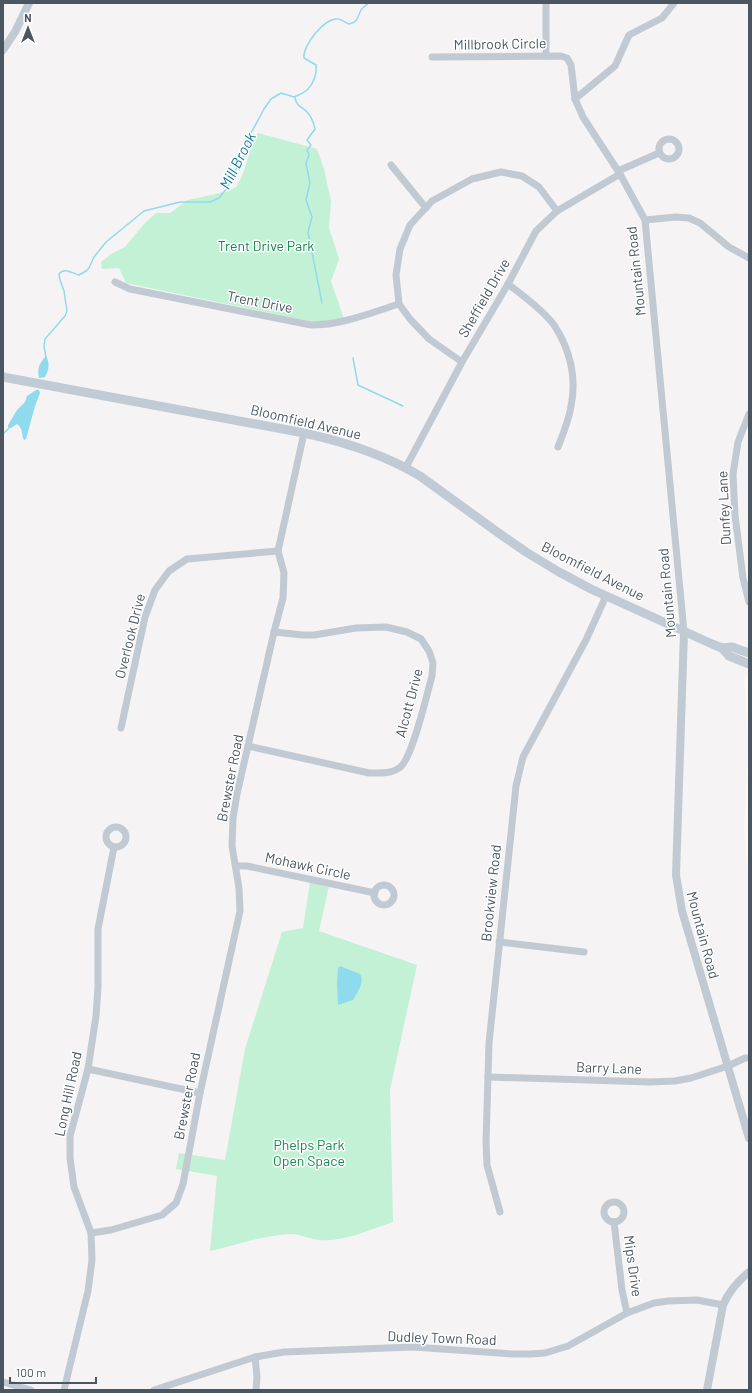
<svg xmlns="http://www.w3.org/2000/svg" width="752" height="1393" viewBox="0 0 752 1393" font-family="Barlow,sans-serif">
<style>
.commercial{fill:#fdf9ef}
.green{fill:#c3f1d5}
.water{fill:#90daee}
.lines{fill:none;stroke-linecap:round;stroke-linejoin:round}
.stream{stroke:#90daee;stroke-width:1.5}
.minor{stroke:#c1cad2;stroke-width:7}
.tertiary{stroke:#c1cad2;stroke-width:8}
.secondary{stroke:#c1cbd6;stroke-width:9}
.labels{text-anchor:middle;stroke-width:3;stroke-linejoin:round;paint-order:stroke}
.street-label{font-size:14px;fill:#4a5661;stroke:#fff}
.park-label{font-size:14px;fill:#17864f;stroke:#fff}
.water-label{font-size:15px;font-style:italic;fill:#0c7c9b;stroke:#fff}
</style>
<rect width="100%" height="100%" fill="#f5f3f3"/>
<path class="commercial" d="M744 675 749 676V893L744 829 748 746Z"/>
<g class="green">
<path d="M258 133 317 149 324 169 331 201 329 228 339 259 331 281 344 319 314 322 126 283 119 268 102 269 101 262 111 254 125 247 144 224 156 213H170L188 200 229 191 237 186 242 176 252 146Z"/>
<path d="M310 882 329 886 319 931 417 965 390 1090 393 1222C372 1229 344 1242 321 1240 311 1240 301 1234 291 1234 264 1235 237 1245 210 1251L217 1176 176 1169 179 1153 225 1160 245 1049 282 932 303 928Z"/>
</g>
<g class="water">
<path d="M46 356C50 362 49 371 45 377L39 378C37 368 39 364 46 356Z"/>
<path d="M36 390H39L40 393 35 406 26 439 24 440 23 438C22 432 22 428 17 424L11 428 8 427V425L17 410 25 402 27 396Z"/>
<path d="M340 966 360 974C365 983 357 993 353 1000L338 1005 337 982 338 968Z"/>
</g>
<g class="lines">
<g class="stream">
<path d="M295 98C297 107 301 106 307 112 311 116 314 124 315 129L307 140 311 145 307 150 309 155 306 163 310 183 306 200 312 217 308 232 322 303"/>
<path d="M46 357 44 346 45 339 65 316 67 311 64 291 60 280 59 274C64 267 72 273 79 275L86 271 89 268 94 257 106 242 144 211 180 202H210L219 198 227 188 231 178 245 154 250 135 264 109 271 99 281 93 294 97C299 95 305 92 308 89 314 83 317 73 316 65L304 58C302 46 325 17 338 19 341 19 346 23 349 24 359 22 357 17 361 10 363 7 366 5 369 3"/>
<path d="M353 358 358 385 403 406"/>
<path d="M3 434 10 427"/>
</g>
<g class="minor">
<path d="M546 3V56"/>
<path d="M432 57 561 56 567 58 571 65 575 99 583 117 620 174 645 220 684 632"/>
<path d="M575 99 615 66 629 35 662 18 674 3"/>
<circle cx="669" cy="149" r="10"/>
<path d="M391 165 426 208"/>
<path d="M618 171 659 153"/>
<path d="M645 220 676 217 689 218 700 223 729 247 749 258"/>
<path d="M115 282 130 289 311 325C342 325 370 313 399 304"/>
<path d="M508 284C522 295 543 310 554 325 570 349 577 378 571 406 569 420 563 434 558 447"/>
<path d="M462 362 429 339 410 319 399 304 396 275 400 249 410 225 432 201 472 179 501 172 522 176 539 187 557 211"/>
<path d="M749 414 738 442 733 474 735 515 743 578 749 602"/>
<path d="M406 467 462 362 508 284 536 231 557 211 620 174"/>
<path d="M121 728 145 617 155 590 169 571 187 559 278 551"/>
<path d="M248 746 369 773C379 773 391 774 399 768 412 761 427 693 432 676L433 663 429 651 421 639 407 632 386 627 356 628 314 635H303L274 632"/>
<circle cx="116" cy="837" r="10"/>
<path d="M236 866H247L375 893"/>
<circle cx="384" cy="895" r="10"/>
<path d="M499 942 584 952"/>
<path d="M88 1069 200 1093"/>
<path d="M488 1077 650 1082 675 1081 691 1078 728 1066 745 1058H749"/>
<circle cx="614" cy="1212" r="10"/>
<path d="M500 1212 487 1165 486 1142 489 1043 516 786 523 757 586 640 606 596"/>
<path d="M614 1222 622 1290 627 1313"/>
<path d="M91 1233 111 1230 162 1215 176 1203 183 1184 200 1093 240 911 239 888 232 846 233 818 237 794 274 632 283 598 284 573 278 551 304 433"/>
<path d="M255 1357 257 1377 256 1390"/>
<path d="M3 1382 31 1390"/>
<path d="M64 1390 88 1291 92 1260 91 1233 74 1187 70 1158V1136L88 1069 96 1016 98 987V929L114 847"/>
<path d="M154 1390 255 1357 284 1352 413 1347 513 1354H531L545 1353 568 1346 627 1313 654 1303 668 1301 697 1300 723 1305"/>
</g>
<g class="tertiary">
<path d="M3 50 15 32 29 3"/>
<path d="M684 632 676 875 682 911 749 1138"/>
<path d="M707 1390 723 1305C729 1291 737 1282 749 1272"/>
</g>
<g class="secondary">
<path d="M3 377 304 433C345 442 384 454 420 476L500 534 526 552 559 572 591 589 712 644 722 648 732 647 749 653"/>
<path d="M722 648 729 656 749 664"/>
</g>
</g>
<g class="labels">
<g class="street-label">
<text transform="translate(500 44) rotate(-1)" y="5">Millbrook Circle</text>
<text transform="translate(636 271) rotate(-96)" y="5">Mountain Road</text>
<text transform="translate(484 298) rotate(-60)" y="5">Sheffield Drive</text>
<text transform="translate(260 302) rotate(11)" y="5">Trent Drive</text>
<text transform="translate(306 422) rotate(13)" y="5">Bloomfield Avenue</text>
<text transform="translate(724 508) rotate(-93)" y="5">Dunfey Lane</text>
<text transform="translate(593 571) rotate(27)" y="5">Bloomfield Avenue</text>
<text transform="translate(667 593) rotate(-95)" y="5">Mountain Road</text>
<text transform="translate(130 636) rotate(-76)" y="5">Overlook Drive</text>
<text transform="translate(409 703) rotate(-75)" y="5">Alcott Drive</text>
<text transform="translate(230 778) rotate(-79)" y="5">Brewster Road</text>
<text transform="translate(308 866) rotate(12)" y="5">Mohawk Circle</text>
<text transform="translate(491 893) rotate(-84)" y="5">Brookview Road</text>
<text transform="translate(703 935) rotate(75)" y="5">Mountain Road</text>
<text transform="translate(609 1068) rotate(2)" y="5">Barry Lane</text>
<text transform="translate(68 1094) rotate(-78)" y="5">Long Hill Road</text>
<text transform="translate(187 1096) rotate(-79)" y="5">Brewster Road</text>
<text transform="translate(633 1266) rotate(82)" y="5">Mips Drive</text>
<text transform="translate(442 1338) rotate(2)" y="5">Dudley Town Road</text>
</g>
<g class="park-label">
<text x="266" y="251">Trent Drive Park</text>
<text x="309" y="1150">Phelps Park<tspan x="309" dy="16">Open Space</tspan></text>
</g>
<g class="water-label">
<text transform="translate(238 161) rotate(-63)" y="5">Mill Brook</text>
</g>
</g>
<rect width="752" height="1393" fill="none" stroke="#4a5661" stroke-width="8"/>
<g transform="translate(28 28)" stroke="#ffffff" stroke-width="3" paint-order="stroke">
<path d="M0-3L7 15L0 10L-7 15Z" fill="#4a5661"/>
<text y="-6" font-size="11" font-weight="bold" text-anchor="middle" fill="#4a5661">N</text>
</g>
<path d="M10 1377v6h86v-6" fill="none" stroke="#4a5661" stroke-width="2"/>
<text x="16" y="1377" font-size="12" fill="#4a5661" stroke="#ffffff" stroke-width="3" paint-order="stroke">100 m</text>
</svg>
